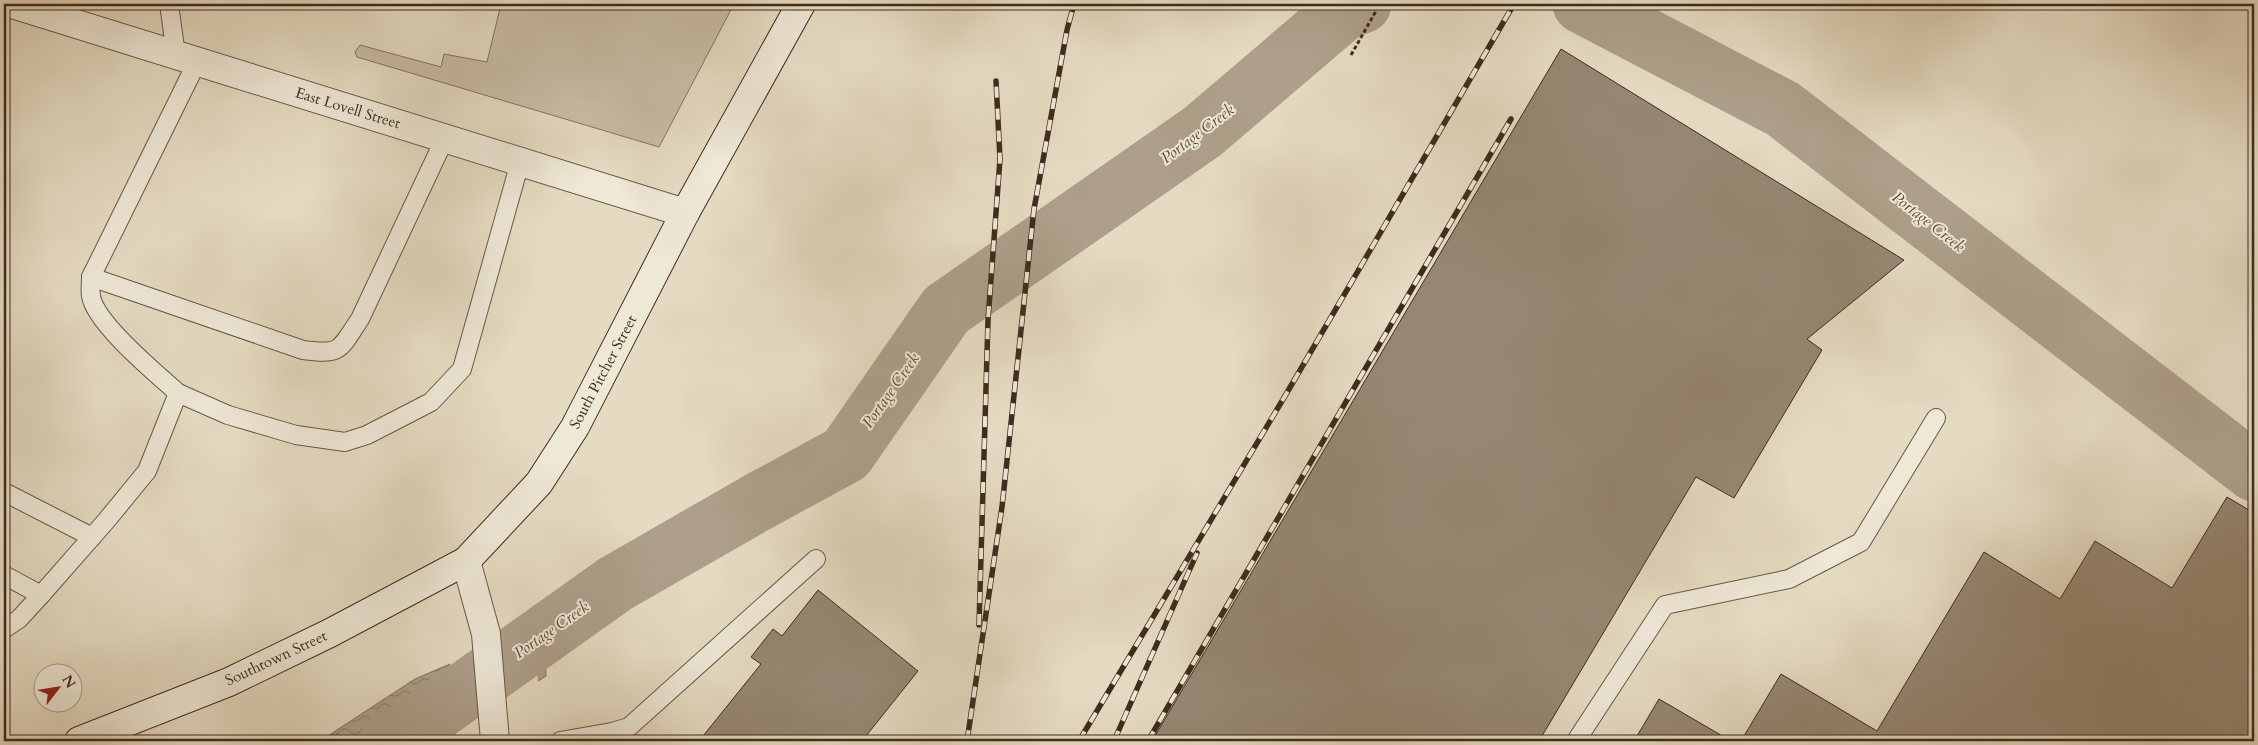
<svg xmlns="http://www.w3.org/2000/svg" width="2258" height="745" viewBox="0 0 2258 745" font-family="Cardo,serif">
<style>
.grass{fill:#c9bda6;stroke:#847462}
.water{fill:url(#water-waves);stroke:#81715e}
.pier{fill:#e5dbc2}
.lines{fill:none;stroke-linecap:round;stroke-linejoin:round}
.river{stroke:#ad9f8a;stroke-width:59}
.building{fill:#968773;stroke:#402b1d}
.lane-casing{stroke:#695746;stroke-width:20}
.street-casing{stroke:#695746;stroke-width:30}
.secondary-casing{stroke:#402b1d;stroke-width:30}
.path{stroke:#402b1d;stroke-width:3;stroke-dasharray:4 2.5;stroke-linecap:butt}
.lane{stroke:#eee8d7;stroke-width:18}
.street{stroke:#eee8d7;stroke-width:28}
.secondary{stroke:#eee8d7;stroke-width:28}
.rail-casing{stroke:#402b1d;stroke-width:5.5}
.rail{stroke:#eee8d7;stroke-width:4;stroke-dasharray:11;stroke-linecap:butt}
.labels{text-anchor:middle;stroke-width:4;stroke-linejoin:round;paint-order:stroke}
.street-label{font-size:15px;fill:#402b1d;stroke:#eee8d7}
.water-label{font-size:16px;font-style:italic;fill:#5b4838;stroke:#eee8d7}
</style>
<defs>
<pattern id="water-waves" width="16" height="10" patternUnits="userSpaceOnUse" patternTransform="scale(1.25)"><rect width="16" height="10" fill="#ad9f8a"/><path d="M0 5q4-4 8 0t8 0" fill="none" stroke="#8e8270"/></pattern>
</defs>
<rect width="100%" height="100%" fill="#e5dbc2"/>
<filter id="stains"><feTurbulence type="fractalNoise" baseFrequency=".004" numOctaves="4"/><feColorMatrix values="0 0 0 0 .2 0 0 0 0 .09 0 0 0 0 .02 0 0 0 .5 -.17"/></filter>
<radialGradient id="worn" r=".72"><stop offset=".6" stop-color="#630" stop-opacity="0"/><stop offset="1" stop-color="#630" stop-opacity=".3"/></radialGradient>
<path class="grass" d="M501 4H734L659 147 357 57 355 52 360 45 441 67 444 54 487 62Z"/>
<path class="water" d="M542 601 546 676 446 741H320L415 679 450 664Z"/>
<path class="pier" d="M533 604 538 684 455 738 450 661Z"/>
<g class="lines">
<g class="river">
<path d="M1582 4 1783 109 2254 472"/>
<path d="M390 741 413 728 615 584 756 503 846 454 946 310 1202 132 1346 9 1362 4"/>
</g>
</g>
<g class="building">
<path d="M1561 49 1904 260 1807 339 1822 350 1734 498 1696 477 1539 741H1152Z"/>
<path d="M2227 497 2254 513V741H1741L1781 674 1877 731 1984 552 2060 599 2095 541 2172 588Z"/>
<path d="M818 590 918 671 862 741H699L761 664 751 657 773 629 782 636Z"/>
<path d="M1659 699 1731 741H1634Z"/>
</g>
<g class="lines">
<defs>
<g id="lane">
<path d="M169 4 176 55"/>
<path d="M91 277 303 350C342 355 339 350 360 319L445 138"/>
<path d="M178 393C157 374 95 323 91 296 90 290 91 283 91 277L197 62"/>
<path d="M4 492 92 537"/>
<path d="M4 575 41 595"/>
<path d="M4 629 19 619 41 595 106 521 147 471 178 393 228 415 296 435 345 442 367 435 431 402 462 369 520 162"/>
<path d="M560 741 612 732 629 727 816 559"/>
<path d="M1576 741 1665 605 1789 579 1861 542 1936 418"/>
</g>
<g id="street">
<path d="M12 4 685 213"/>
<path d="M466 561 486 634 495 741"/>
</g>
<path id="secondary" d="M79 741 229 682 330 633 466 561 539 483 575 427 685 213 801 4"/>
</defs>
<use href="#lane" class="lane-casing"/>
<use href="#street" class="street-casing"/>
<use href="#secondary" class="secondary-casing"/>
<path class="path" d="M1351 55 1380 4"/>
<use href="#lane" class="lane"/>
<use href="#street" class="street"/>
<use href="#secondary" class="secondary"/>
<defs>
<g id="rail">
<path d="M979 625 988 320 1000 159 996 81"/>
<path d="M967 741 1002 507 1034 209 1067 30 1074 4"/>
<path d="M1079 741 1285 396 1514 4"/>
<path d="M1114 741 1197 553"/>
<path d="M1148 741 1511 119"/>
</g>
</defs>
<use href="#rail" class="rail-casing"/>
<use href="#rail" class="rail"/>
</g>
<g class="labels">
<g class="street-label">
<text transform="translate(348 108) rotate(17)" y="5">East Lovell Street</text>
<text transform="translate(603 372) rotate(-62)" y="5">South Pitcher Street</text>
<text transform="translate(276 658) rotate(-25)" y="5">Southtown Street</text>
</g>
<g class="water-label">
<text transform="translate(1197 133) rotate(-37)" y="6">Portage Creek</text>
<text transform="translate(1929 221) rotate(38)" y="6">Portage Creek</text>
<text transform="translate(890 390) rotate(-55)" y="6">Portage Creek</text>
<text transform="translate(551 629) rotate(-35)" y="6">Portage Creek</text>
</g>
</g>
<rect width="2258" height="745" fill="none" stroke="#e5dbc2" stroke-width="20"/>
<rect x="5" y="5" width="2248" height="735" fill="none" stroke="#402b1d" stroke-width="2.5"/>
<rect x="10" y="10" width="2238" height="725" fill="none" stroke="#402b1d"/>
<g transform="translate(58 688) rotate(59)"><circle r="24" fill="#eee8d7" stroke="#a89c8d"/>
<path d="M0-4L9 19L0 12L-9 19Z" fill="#8f2418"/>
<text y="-8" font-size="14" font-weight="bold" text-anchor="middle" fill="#402b1d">N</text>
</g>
<rect width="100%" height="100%" filter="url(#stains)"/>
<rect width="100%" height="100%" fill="url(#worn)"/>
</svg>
